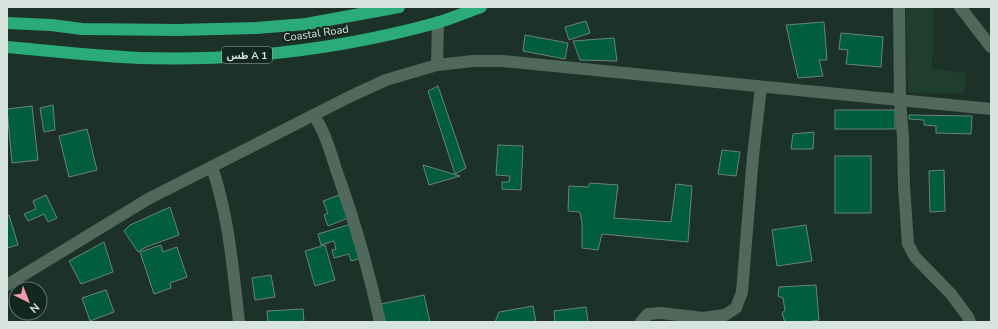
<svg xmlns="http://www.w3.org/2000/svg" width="998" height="329" viewBox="0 0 998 329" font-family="'Nunito Sans','Noto Sans Arabic',sans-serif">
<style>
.built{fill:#1f3e30}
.building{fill:#005d3f;stroke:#6b8477}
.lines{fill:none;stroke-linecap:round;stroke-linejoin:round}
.street{stroke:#51695d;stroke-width:12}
.highway{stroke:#2bab7b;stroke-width:12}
.labels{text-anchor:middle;stroke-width:4;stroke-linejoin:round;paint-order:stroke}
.shield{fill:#12281e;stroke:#9caca4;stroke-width:1}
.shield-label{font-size:10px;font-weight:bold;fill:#d7e4dd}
.street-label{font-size:11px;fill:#d7e4dd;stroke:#12281e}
</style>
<rect width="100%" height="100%" fill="#1c3228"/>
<path class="built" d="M906 7H934L932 69 966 73 964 94 908 92Z"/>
<g class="building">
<path d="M586 21 590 33 569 40 565 27Z"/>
<path d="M824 22 827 60H819L823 76 798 78 786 25Z"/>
<path d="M841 33 883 37 881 67 846 64 848 50 839 49Z"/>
<path d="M525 35 568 43 565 59 523 51Z"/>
<path d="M614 38 617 61 580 60 573 41Z"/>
<path d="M438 86 466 168 455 174 428 91Z"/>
<path d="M53 105 55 130 44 132 40 108Z"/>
<path d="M32 106 38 160 12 163 7 109Z"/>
<rect x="835" y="110" width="60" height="19"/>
<path d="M909 115 972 116 971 134 936 133V126L924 125V120L909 119Z"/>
<path d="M87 129 97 170 69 177 59 136Z"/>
<path d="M814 132 813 149H791L793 134Z"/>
<path d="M498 145 523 146 521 190 502 189V182H509L510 176 496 175Z"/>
<path d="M722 150 740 152 736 176 718 174Z"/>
<rect x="835" y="156" width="36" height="57"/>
<path d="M423 165 460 176 429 185Z"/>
<path d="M944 170 945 211 930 212 929 171Z"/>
<path d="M590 183 618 185 614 218 671 222 676 184 692 186 688 242 602 234 598 250 582 248V223L580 212 568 211 569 186 588 187Z"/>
<path d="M342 194 351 217 328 226 324 215 328 213 323 201Z"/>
<path d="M46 195 57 218 48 222 44 214 28 221 24 214 36 209 33 201Z"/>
<path d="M170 207 179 235 146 247 138 252 124 231 130 225Z"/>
<path d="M9 215 18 245 7 248V216Z"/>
<path d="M351 224 361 258 351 261 349 254 334 258 332 250 336 249 334 241 321 245 318 234Z"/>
<path d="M806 225 812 261 777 266 772 230Z"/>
<path d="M104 242 113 272 81 284 69 261Z"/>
<path d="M161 245 163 252 177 247 187 277 170 283 171 288 154 294 140 252Z"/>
<path d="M325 245 335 280 315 286 305 251Z"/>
<path d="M271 275 275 297 255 300 252 278Z"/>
<path d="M816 285 819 320 807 322H785L782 313 785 310 783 298 778 296 779 287Z"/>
<path d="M106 290 114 312 90 321 82 298Z"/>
<path d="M424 295 430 322H385L381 304Z"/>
<path d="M533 306 536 322H495L499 312Z"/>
<path d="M586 307 588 322H555L554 311Z"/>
<path d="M303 309 304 322H268L267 311Z"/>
</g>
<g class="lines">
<g class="street">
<path d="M899 7 900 101 903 138 904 186 908 244 915 257 951 294 968 317 970 322"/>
<path d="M960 7 991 47"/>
<path d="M437 65 438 22"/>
<path d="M314 116C325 131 331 154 337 172 355 222 369 271 380 322"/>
<path d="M212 167C229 217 233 270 239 322"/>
<path d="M7 285 148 199 349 97 386 80 437 65 473 61H503L991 109"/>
<path d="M641 322 648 314 661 313 703 318 725 315 736 308 742 292 753 156 761 87"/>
</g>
<g class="highway">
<path d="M7 23 51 25 82 29 178 30 256 28 306 24 399 7"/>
<path d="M7 47C51 51 95 56 140 58 238 61 341 49 436 23 451 19 466 12 481 7"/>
</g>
</g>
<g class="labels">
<rect class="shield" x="222" y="47" width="50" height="16" rx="3"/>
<g class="shield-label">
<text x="247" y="59">طس A 1</text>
</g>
<g class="street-label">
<text transform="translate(316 33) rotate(-8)" y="4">Coastal Road</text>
</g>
</g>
<rect width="998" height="329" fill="none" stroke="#d7e4dd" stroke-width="16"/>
<g transform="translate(28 301) rotate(137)"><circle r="19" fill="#12281e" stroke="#61736a"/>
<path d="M0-3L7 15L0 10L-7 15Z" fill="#f19ab2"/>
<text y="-6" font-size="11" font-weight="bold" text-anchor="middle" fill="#d7e4dd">N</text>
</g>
</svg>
